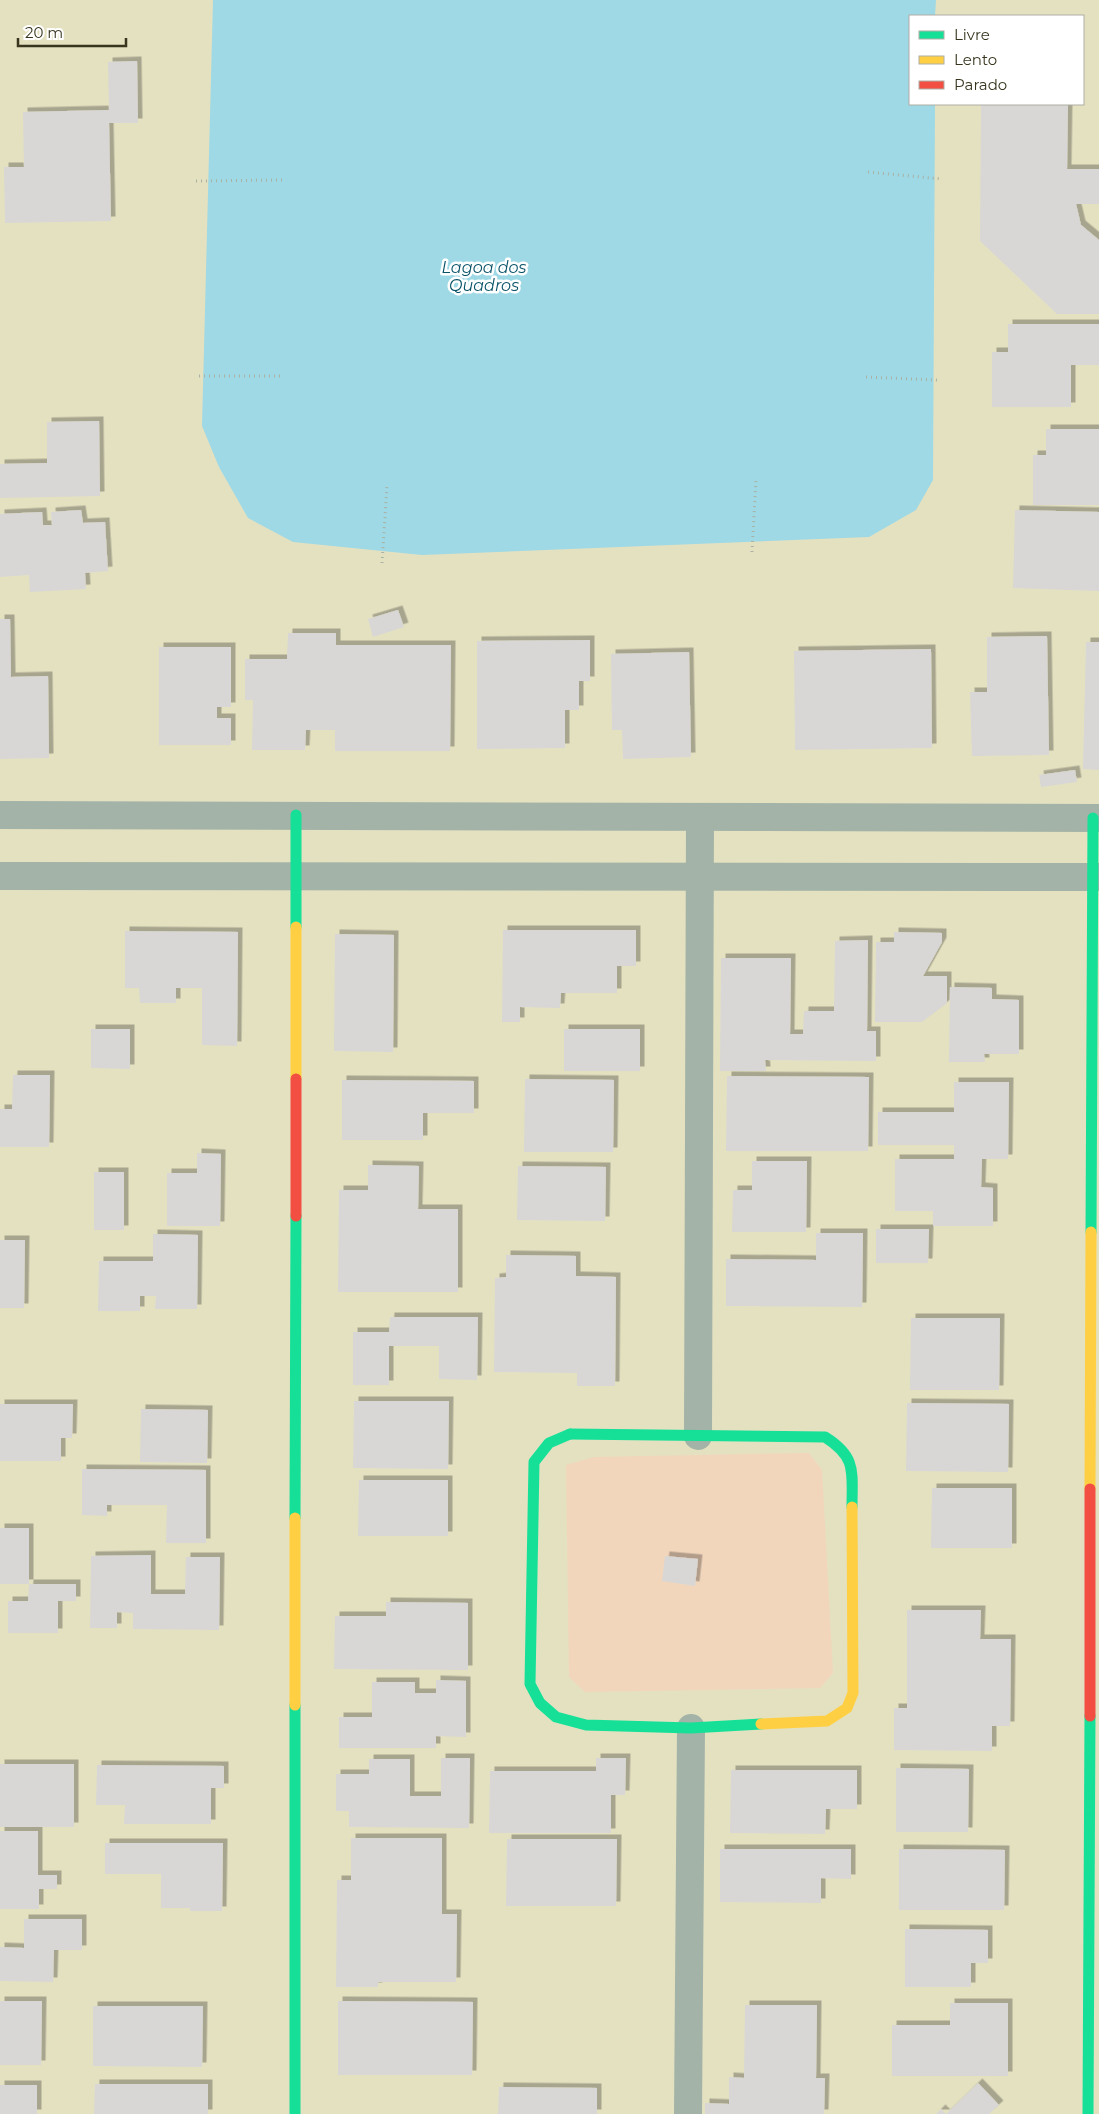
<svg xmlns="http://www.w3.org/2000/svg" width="1099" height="2114" viewBox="0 0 1099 2114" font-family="Montserrat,sans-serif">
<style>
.green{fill:#f2d6bc}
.water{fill:#9ed9e5}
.building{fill:#d8d7d5;filter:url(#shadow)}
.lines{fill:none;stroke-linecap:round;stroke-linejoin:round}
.path{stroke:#a9b2a4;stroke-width:3;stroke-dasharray:1 4;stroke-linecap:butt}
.street{stroke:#a3b3a7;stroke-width:28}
.fast{stroke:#16e098;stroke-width:11}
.slow{stroke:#ffcf43;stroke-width:11}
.jam{stroke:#f24e42;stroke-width:11}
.labels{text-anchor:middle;stroke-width:5;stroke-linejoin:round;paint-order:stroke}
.water-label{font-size:16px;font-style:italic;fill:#095369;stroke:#fff}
</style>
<defs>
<filter id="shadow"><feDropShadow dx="4.5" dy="-4.5" stdDeviation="0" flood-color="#0004"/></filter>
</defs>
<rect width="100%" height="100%" fill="#e4e1c1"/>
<path class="green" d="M809 1453 822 1470 833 1673 820 1688 585 1692 569 1677 566 1465 594 1457Z"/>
<path class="water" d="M213 0H936L935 16H910V104H935L933 480 916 510 869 537 422 555 293 542 248 518 219 467 202 426Z"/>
<g class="building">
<path d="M137 61 138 123H109L111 221 5 223 4 167H24L23 112 109 110 108 62Z"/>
<path d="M981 104H1068L1067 169H1099V204H1076L1081 225 1099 240V314H1057L980 241Z"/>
<path d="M1008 324H1099V365H1071V407H992V352H1008Z"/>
<path d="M99 421 100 496 0 498V464L47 463V422Z"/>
<path d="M1046 429H1099V505H1033V455H1046Z"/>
<path d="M81 510 83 523 105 522 108 571 85 573 86 589 30 592 29 575 0 577V514L42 512 43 525H52L51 512Z"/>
<path d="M1015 510 1099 512V591L1013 588Z"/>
<path d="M398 610 404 627 373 637 368 619Z"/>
<path d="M0 619H10L11 677 48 676 49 758 0 759Z"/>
<path d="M288 633H336V645H451L450 751H335V730H306L305 750H252L253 700H245V659H287Z"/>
<path d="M1047 636 1049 755 972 756 970 692H987V637Z"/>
<path d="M590 640V681H579V710H565V748L477 749V641Z"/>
<path d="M1086 642H1099V770L1083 769Z"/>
<path d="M159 647H231V707H217V718H231V745H159Z"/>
<path d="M931 649 932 748 795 750 794 651Z"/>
<path d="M689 652 691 757 623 759 622 730H612L611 654Z"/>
<path d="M1075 770 1077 782 1041 787 1039 775Z"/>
<path d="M503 930H636V966H617V993H561L560 1008 520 1007V1022H502Z"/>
<path d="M125 931 238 932 237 1046 202 1045V988H176V1003H140L139 988H125Z"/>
<path d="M894 932 942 933V942L923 976H947V1003L922 1022H875L876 942H894Z"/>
<path d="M335 934 394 935 393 1052 334 1051Z"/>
<path d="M868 940 867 1031H876V1061L765 1060 766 1071H720L721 958H791L790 1034H803L804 1011H834L835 941Z"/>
<path d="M950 987 992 988V999L1019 1000V1054H984L985 1062H949Z"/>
<path d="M91 1029H130V1069L91 1068Z"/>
<rect x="564" y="1029" width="76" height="42"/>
<path d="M13 1075H50L49 1147H0V1109H12Z"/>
<path d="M727 1076 869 1077 868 1151H726Z"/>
<path d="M525 1079 614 1080 613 1152H524Z"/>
<path d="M342 1080 474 1081V1113H423V1140H342Z"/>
<path d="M954 1082H1009L1008 1159H982L981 1187 993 1188V1226H933V1211H895V1159H954V1145H878V1112H954Z"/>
<path d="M197 1153 221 1154 220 1226H167V1173H197Z"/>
<path d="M752 1161H807L806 1232H732L733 1190H752Z"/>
<path d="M368 1165 419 1166 418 1209H458V1292H338L339 1190H368Z"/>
<path d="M518 1166 606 1167 605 1221 517 1220Z"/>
<rect x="94" y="1172" width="30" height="58"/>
<path d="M876 1229H929L928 1263H876Z"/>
<path d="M816 1233H863L862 1307 726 1306V1259L816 1260Z"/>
<path d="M153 1234 198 1235 197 1309H155L156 1296H140V1311H98L99 1261H153Z"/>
<path d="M0 1240H25L24 1308H0Z"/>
<path d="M506 1255 576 1256V1276L616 1277 615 1386H577V1373L494 1372 495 1278 506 1277Z"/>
<path d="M390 1317H478L477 1380 439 1379V1346H389V1385H353V1332H389Z"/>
<path d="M911 1318H1000L999 1390H910Z"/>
<path d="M354 1401H449L448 1469 353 1468Z"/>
<path d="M907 1403 1009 1404 1008 1472 906 1471Z"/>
<path d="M0 1404H73L72 1438H61V1461H0Z"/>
<path d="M141 1409 208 1410 207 1463 140 1462Z"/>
<path d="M82 1469 206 1470V1543H166L167 1505H107V1516L82 1515Z"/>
<path d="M359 1480H448V1536H358Z"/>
<path d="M932 1488H1012V1548H931Z"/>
<path d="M0 1528H29V1584H76V1601H58V1633H8V1601H28L29 1584H0Z"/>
<path d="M151 1555V1594H185L186 1557H220L219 1630 133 1629V1613L117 1612V1628H90L91 1556Z"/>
<path d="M665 1556 698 1559 695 1586 662 1581Z"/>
<path d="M386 1602 468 1603V1670L334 1669 335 1616H386Z"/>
<path d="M907 1610H981L980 1639H1011L1010 1726H992V1751L894 1750V1708H907Z"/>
<path d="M436 1680 466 1681V1737L436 1736V1748H339V1717H372V1682H415V1693H436Z"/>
<path d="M441 1758H470L469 1828 349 1827V1811H336V1774H369V1759H410V1796H441Z"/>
<path d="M596 1758H626L625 1795H611V1833H489L490 1771H596Z"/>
<rect x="0" y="1764" width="74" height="63"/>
<path d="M97 1765 224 1766V1788H211V1824H124L125 1805H96Z"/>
<path d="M896 1768 969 1769 968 1832H896Z"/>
<path d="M731 1770H857V1809H826L825 1834 730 1833Z"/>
<path d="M0 1831H38V1875H57V1889H39V1909H0Z"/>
<path d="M351 1838H442V1914H457L456 1982H378V1987H336L337 1880H351Z"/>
<path d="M507 1839H617L616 1906H506Z"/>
<path d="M105 1843H223L222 1911H190V1908H161V1874H105Z"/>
<path d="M720 1849H851V1879L821 1878V1903L720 1902Z"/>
<path d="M899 1849 1005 1850 1004 1910H899Z"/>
<path d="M24 1919H82V1950H54L53 1982 0 1981V1947L24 1948Z"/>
<path d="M905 1929 988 1930V1963H971V1987H905Z"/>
<path d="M0 2001H42L41 2065H0Z"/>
<path d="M338 2001 473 2002 472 2075H338Z"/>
<path d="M950 2003H1008V2076H892V2025H950Z"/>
<path d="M745 2005H817L816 2078H825L824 2114H705V2103L729 2104V2077L744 2078Z"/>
<path d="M93 2006H203L202 2067 93 2066Z"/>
<path d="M978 2083 999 2105 989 2114H936L941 2109 946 2114Z"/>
<path d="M95 2084H208V2114H94Z"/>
<rect x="0" y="2085" width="37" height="29"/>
<path d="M499 2087 597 2088V2114H498Z"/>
</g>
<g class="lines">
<g class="path">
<path d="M868 172 942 179"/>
<path d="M196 181 284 180"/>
<path d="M199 376H284"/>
<path d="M866 377 937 380"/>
<path d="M752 552 756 480"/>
<path d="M382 563 387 485"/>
</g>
<g class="street">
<path d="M0 815 1099 818"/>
<path d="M0 876 1099 877"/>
<path d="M698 1436 700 817"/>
<path d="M688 2114 691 1728"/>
</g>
<g class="fast">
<path d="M296 927V815"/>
<path d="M1091 1232 1093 818"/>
<path d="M570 1434 825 1437C857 1457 852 1472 852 1507"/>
<path d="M570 1434 549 1443 534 1462 530 1684 540 1703 556 1717 586 1725 691 1728 761 1724"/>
<path d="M295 1518 296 1216"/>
<path d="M295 2114V1705"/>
<path d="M1088 2114 1090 1716"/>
</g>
<g class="slow">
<path d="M296 1079V927"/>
<path d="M1090 1489 1091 1232"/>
<path d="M295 1705V1518"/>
<path d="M761 1724 827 1721 847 1708 853 1693 852 1507"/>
</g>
<g class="jam">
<path d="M296 1216V1079"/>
<path d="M1090 1716V1489"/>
</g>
</g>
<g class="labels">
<g class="water-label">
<text x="484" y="273">Lagoa dos<tspan x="484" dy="18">Quadros</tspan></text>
</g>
</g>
<rect x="909" y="15" width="175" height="90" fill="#ffffff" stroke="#afaea5"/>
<rect x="919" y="31" width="25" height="8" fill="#16e098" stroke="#afaea5"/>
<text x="954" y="40" font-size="15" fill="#37351e">Livre</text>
<rect x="919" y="56" width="25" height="8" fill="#ffcf43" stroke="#afaea5"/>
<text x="954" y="65" font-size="15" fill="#37351e">Lento</text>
<rect x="919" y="81" width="25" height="8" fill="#f24e42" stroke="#afaea5"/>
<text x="954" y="90" font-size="15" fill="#37351e">Parado</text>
<path d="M18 38v8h108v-8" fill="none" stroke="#37351e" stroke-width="2.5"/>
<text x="25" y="38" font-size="15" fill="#37351e" stroke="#ffffff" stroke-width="4" paint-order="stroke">20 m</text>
</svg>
